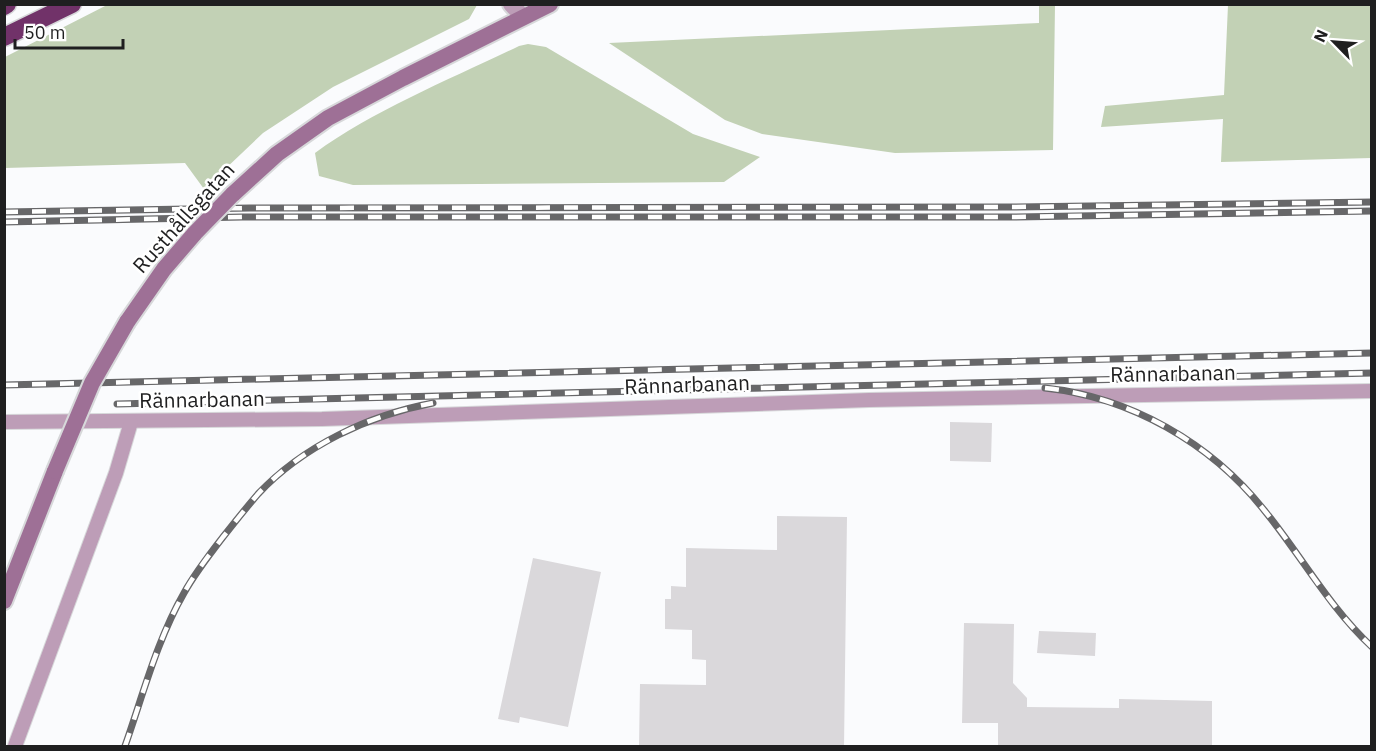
<svg xmlns="http://www.w3.org/2000/svg" width="1376" height="751" viewBox="0 0 1376 751" font-family="'IBM Plex Sans',sans-serif">
<style>
.green{fill:#c2d1b5}
.building{fill:#dad8db}
.lines{fill:none;stroke-linecap:round;stroke-linejoin:round}
.minor-casing{stroke:#d7d8da;stroke-width:16}
.tertiary-casing{stroke:#d7d8da;stroke-width:20}
.secondary-casing{stroke:#d7d8da;stroke-width:20}
.motorway-casing{stroke:#d7d8da;stroke-width:21}
.minor{stroke:#bd9db7;stroke-width:14}
.tertiary{stroke:#bd9db7;stroke-width:16}
.secondary{stroke:#9e7096;stroke-width:16}
.motorway{stroke:#713269;stroke-width:18}
.rail-casing{stroke:#676769;stroke-width:7}
.rail{stroke:#fff;stroke-width:4.5;stroke-dasharray:14;stroke-linecap:butt}
.secondary-bridge-casing{stroke:#d7d8da;stroke-width:20;stroke-linecap:butt}
.secondary-bridge{stroke:#9e7096;stroke-width:16}
.labels{text-anchor:middle;stroke-width:5;stroke-linejoin:round;paint-order:stroke}
.street-label{font-size:21px;fill:#1f1f20;stroke:#fff}
</style>
<rect width="100%" height="100%" fill="#fafbfd"/>
<g class="green">
<path d="M107 5V4L477 5 469 19 333 87 263 133 204 189 185 163 5 168V57Z"/>
<path d="M1039 5H1055L1053 150 895 153 762 134 725 120 609 43 1039 23Z"/>
<path d="M1228 5H1371V158L1221 162 1223 119 1101 127 1105 106 1224 95Z"/>
<path d="M528 44 546 47 693 134 760 157 724 182 353 185 319 176 315 153C374 110 453 78 519 46Z"/>
</g>
<g class="building">
<path d="M950 422 992 423 991 462 950 461Z"/>
<path d="M777 516 847 517 844 747H639L640 684 706 685V660L692 659V630L665 629V599H671V586L686 587V548L777 550Z"/>
<path d="M533 558 601 572 568 727 520 717 519 723 498 719Z"/>
<path d="M964 623 1014 624 1013 683 1027 698V707L1119 708V699L1212 701V747H998V723H962Z"/>
<path d="M1039 631 1096 633 1095 656 1037 653Z"/>
</g>
<g class="lines">
<defs>
<g id="minor">
<path d="M4 422 322 419 869 400 1372 391"/>
<path d="M15 746 116 473 131 422"/>
</g>
<path id="tertiary" d="M511 4 523 17"/>
<g id="secondary">
<path d="M232 195 277 154 328 118 403 78 550 4"/>
<path d="M127 322 164 269 195 233"/>
<path d="M4 601 55 471"/>
</g>
<g id="motorway">
<path d="M4 6 7 4"/>
<path d="M4 37 72 4"/>
</g>
</defs>
<use href="#minor" class="minor-casing"/>
<use href="#tertiary" class="tertiary-casing"/>
<use href="#secondary" class="secondary-casing"/>
<use href="#motorway" class="motorway-casing"/>
<use href="#minor" class="minor"/>
<use href="#tertiary" class="tertiary"/>
<use href="#secondary" class="secondary"/>
<use href="#motorway" class="motorway"/>
<defs>
<g id="rail">
<path d="M4 212 250 208 1014 207 1372 202"/>
<path d="M4 222 242 217H1014L1372 211"/>
<path d="M4 385 1372 353"/>
<path d="M1045 388C1130 397 1211 443 1264 510 1301 555 1328 606 1372 647"/>
<path d="M117 404 1372 373"/>
<path d="M125 746C143 695 157 640 184 593 195 573 209 555 223 537 234 523 246 508 258 494 303 446 369 415 433 403"/>
</g>
</defs>
<use href="#rail" class="rail-casing"/>
<use href="#rail" class="rail"/>
<defs>
<g id="secondary-bridge">
<path d="M195 233 232 195"/>
<path d="M55 471 92 383 127 322"/>
</g>
</defs>
<use href="#secondary-bridge" class="secondary-bridge-casing"/>
<use href="#secondary-bridge" class="secondary-bridge"/>
</g>
<g class="labels">
<g class="street-label">
<text transform="translate(184 218) rotate(-48)" y="7">Rusthållsgatan</text>
<text transform="translate(1173 374) rotate(-1)" y="7">Rännarbanan</text>
<text transform="translate(687 385) rotate(-2)" y="7">Rännarbanan</text>
<text transform="translate(202 400) rotate(-1)" y="7">Rännarbanan</text>
</g>
</g>
<rect width="1376" height="751" fill="none" stroke="#1f1f20" stroke-width="12"/>
<g transform="translate(1334 42) rotate(295)" stroke="#ffffff" stroke-width="4.5" paint-order="stroke">
<path d="M0-4.5L10 22L0 15L-10 22Z" fill="#1f1f20"/>
<text y="-9" font-size="16" font-weight="bold" text-anchor="middle" fill="#1f1f20">N</text>
</g>
<path d="M15 39v9h108v-9" fill="none" stroke="#1f1f20" stroke-width="3"/>
<text x="24" y="39" font-size="18" fill="#1f1f20" stroke="#ffffff" stroke-width="4.5" paint-order="stroke">50 m</text>
</svg>
